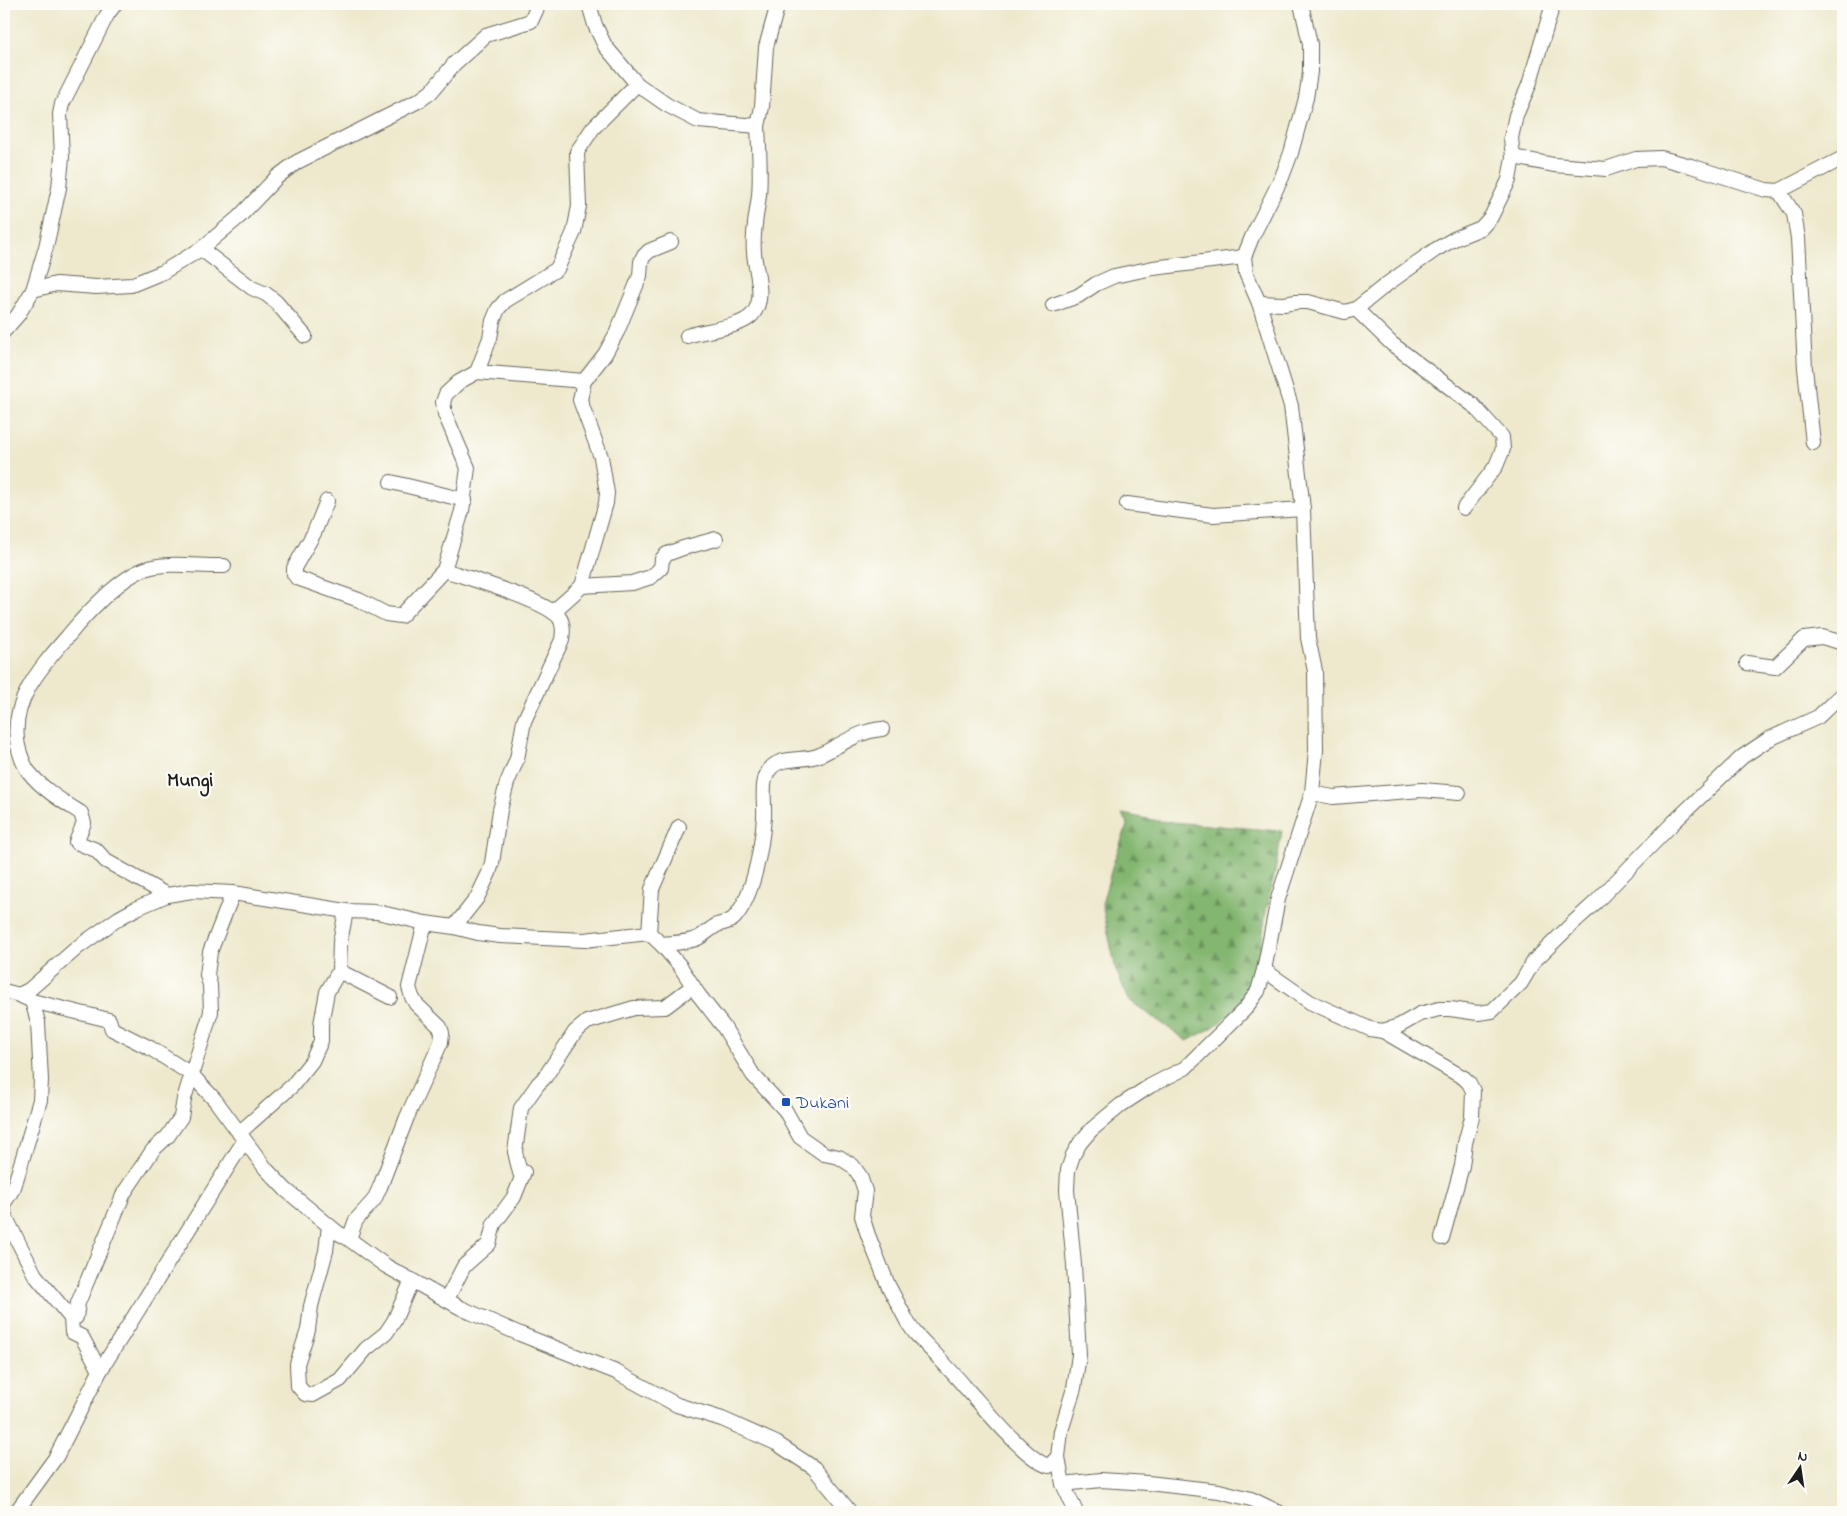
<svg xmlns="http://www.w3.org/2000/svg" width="1847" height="1516" viewBox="0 0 1847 1516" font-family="'Indie Flower',sans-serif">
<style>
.forest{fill:url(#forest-firs);stroke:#506946}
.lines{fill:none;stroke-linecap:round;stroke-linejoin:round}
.minor-casing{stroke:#66645a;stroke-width:16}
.minor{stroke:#fff;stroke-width:14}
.transit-dot{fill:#1a4fb4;stroke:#fdfcf7;stroke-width:2}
.labels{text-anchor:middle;stroke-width:4.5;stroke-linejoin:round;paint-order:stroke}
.transit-label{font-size:18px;fill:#164399;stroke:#fdfcf7;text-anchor:start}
.quarter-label{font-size:20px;font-weight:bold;fill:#1c1c1c;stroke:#fdfcf7}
</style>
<defs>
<pattern id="forest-firs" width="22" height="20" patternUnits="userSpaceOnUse" patternTransform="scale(1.25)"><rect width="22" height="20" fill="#83b670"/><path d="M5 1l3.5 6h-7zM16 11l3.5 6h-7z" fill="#6a935b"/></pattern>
</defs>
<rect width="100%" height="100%" fill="#fdfcf7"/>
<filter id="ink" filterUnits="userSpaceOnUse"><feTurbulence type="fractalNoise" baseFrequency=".02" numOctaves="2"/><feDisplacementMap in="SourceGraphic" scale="10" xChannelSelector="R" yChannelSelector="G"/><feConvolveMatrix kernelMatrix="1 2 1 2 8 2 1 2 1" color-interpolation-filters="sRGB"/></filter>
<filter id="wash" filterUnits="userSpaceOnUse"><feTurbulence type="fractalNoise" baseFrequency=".0096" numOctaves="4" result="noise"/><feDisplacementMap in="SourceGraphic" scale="20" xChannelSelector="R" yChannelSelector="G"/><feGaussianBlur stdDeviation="1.12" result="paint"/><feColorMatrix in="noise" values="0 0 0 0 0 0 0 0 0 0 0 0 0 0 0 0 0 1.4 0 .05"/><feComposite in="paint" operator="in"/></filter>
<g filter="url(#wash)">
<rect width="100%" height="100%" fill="#eee9cd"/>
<path class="forest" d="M1122 814 1158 821 1282 831 1274 877 1266 911 1258 968 1235 1012 1210 1029 1187 1041 1129 1000 1116 970 1102 904 1114 861 1128 823Z"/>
</g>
<g filter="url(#ink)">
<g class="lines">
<defs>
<g id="minor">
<path d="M589 4 595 25 605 46 637 84 667 105 698 121 758 126C759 149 761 172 759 195 757 214 752 232 754 252 755 272 767 298 752 315 740 328 705 330 687 336"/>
<path d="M758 126 762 107 766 47 776 11"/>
<path d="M1513 157 1554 165 1606 169 1636 159 1661 158 1691 166 1766 190 1779 191 1843 158"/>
<path d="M1779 191 1794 214 1798 238 1805 368 1813 443"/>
<path d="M201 249 252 288 266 294 276 302 305 336"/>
<path d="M33 290 56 284 96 287 131 285 163 272 201 249 239 217 277 177 297 162 420 100 431 92 454 64 486 35 531 21 539 4"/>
<path d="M1259 303 1284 304 1296 302H1308L1345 312 1356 309 1387 284 1435 250 1454 239 1481 228 1491 217 1509 180 1513 157 1511 138 1516 115 1529 85 1553 4"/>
<path d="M1053 305 1078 296 1096 284 1114 276 1153 268 1244 257"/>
<path d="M1356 309 1392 344 1473 405 1502 437 1503 449 1496 466 1464 508"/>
<path d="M4 331 18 315 33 290 46 247 59 188 62 157 60 114 62 104 107 15 115 4"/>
<path d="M477 372 490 338 493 321 498 309 505 301 557 269 574 232 579 206 577 152 593 128 637 84"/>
<path d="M391 482 465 500"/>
<path d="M327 501 314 533 294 568V574L297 578 359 600 386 614 401 616 444 570 462 511 468 468 445 414 443 402 446 394 459 382 477 372 584 381 605 354 617 332 640 276 641 262 643 257 649 251 671 242"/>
<path d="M1127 504 1213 515 1303 509"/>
<path d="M444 570C468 578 544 600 559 617 564 624 563 632 562 640L524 721 517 759 507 783 500 810 492 863 489 873 477 898 454 927"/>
<path d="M582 586 606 503 607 493 601 457 580 400 584 381"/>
<path d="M553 612 582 586 632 583 651 577 661 568 662 559 667 554 683 548 716 539"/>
<path d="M1747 663 1775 667 1804 639 1822 637 1843 643"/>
<path d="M1312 793 1333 797 1422 790 1459 793"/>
<path d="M167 895 106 861 96 850 76 842 84 823 81 813C62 801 42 789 28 771 23 764 20 754 18 746 9 702 41 667 68 636 85 615 119 578 145 569 166 561 201 567 224 566"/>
<path d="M649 933 652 889 679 827"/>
<path d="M661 944C672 943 688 943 698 938 705 934 710 929 717 925 723 923 730 922 734 918 754 896 762 845 764 817 765 802 760 781 770 769 781 755 805 762 820 755 841 745 858 731 882 729"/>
<path d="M1264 970 1310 1002 1370 1029 1383 1031 1399 1026 1420 1014 1439 1009H1450L1478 1013 1492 1011 1521 983 1534 961 1574 922 1596 902 1673 823 1742 757 1769 739 1818 717 1843 693"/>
<path d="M339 971 390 997"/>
<path d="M4 991 19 995 29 990 78 947 119 918 137 908 167 895 192 891 233 893 346 911 377 912 425 923 454 927 478 933 500 936 584 940 649 933 661 944 680 966 698 994 723 1026 753 1075 785 1110 800 1137 824 1154 839 1157 853 1166 860 1176 865 1191 862 1216 868 1235 888 1285 908 1323 915 1333C932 1351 949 1368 965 1387 981 1404 1028 1462 1049 1466L1058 1457"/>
<path d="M19 995 32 1001 109 1020 112 1029 150 1048 191 1074 215 1100 266 1169 286 1190 338 1233 344 1236H350L356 1220 374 1200 380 1187 407 1117 441 1042 442 1033 440 1027 416 1004 412 997 409 987 425 923"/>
<path d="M32 1001 38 1022 41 1080 40 1100 14 1187 4 1203V1214L35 1275 71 1318"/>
<path d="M1383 1031 1464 1078 1469 1083 1473 1091 1472 1117 1465 1143 1462 1166 1442 1238"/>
<path d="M239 1133 292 1086 312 1061 321 1041V1024L327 992 339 971 340 942 346 911"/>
<path d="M329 1226 326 1251 311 1306 308 1330 297 1364 298 1386 305 1394 313 1395 340 1380 366 1349 386 1333 394 1321 412 1280"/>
<path d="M346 1237 386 1266 461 1308 520 1334 616 1372 677 1405 722 1419 776 1443 814 1468 850 1512"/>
<path d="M447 1299 464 1266 489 1244 494 1224 514 1197 524 1172 520 1173 515 1152 521 1108 538 1084 545 1077 575 1032 587 1022 634 1008 665 1007 693 986"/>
<path d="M100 1371 82 1337 72 1332 71 1318 76 1317 78 1303 124 1193 153 1150 168 1136 181 1117 184 1099 211 1012 210 985 207 975 210 952 233 893"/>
<path d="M1063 1484 1101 1480 1148 1483 1219 1491 1251 1499 1278 1512"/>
<path d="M16 1512 56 1457 100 1371 244 1141"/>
<path d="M1076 1512 1063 1484 1058 1457 1061 1431 1074 1388 1079 1355 1074 1265 1067 1190 1068 1170 1073 1155 1080 1143 1091 1130 1121 1105 1150 1086 1185 1068 1245 1009 1258 991 1264 970 1278 899 1312 793 1316 750 1315 671 1308 638 1303 509 1291 406 1259 303 1246 273 1244 257 1252 237 1282 177 1291 153 1306 98 1310 72V44L1301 4"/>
</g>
</defs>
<use href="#minor" class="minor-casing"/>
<use href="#minor" class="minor"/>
</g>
</g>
<rect class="transit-dot" x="781" y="1097" width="10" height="10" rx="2.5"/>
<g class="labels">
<g class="transit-label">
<text x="796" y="1108">Dukani</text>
</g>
<g class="quarter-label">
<text x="190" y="786">Mungi</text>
</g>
</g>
<rect width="1847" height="1516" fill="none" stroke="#fdfcf7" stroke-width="20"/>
<g transform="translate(1800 1468) rotate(13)" stroke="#fdfcf7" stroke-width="4" paint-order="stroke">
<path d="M0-4L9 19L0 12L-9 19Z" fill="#1c1c1c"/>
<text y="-8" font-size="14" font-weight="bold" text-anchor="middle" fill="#1c1c1c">N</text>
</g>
</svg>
